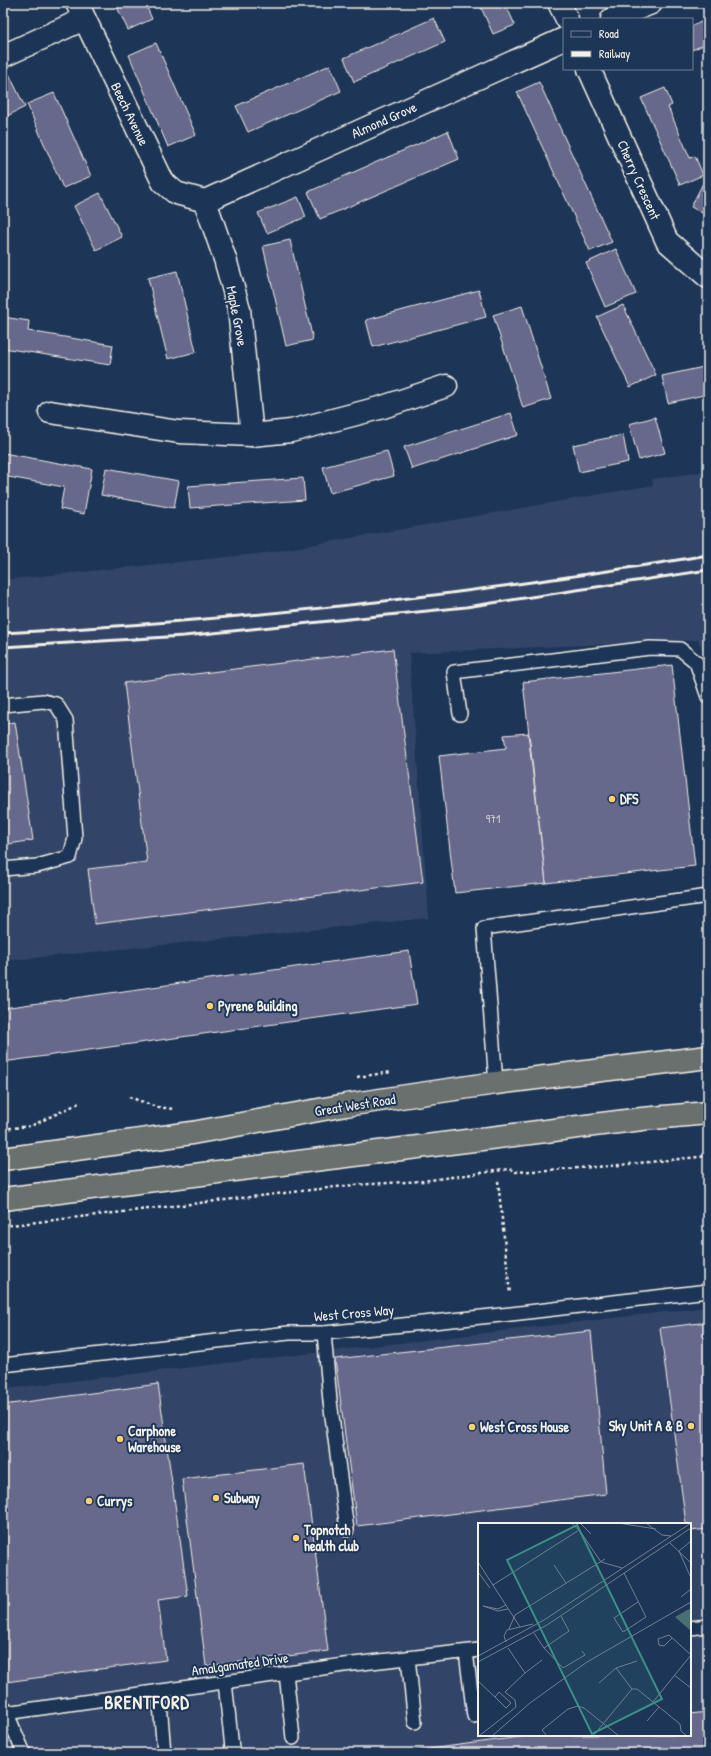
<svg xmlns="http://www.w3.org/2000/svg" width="711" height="1756" viewBox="0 0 711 1756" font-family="'Patrick Hand',sans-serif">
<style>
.built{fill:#334467;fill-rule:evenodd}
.building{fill:#66678c;stroke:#f4f1e8}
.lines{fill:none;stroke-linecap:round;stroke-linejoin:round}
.service-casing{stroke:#f4f1e8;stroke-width:16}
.minor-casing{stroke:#f4f1e8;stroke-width:25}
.trunk-casing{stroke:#f4f1e8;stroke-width:25}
.path{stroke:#f4f1e8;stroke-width:2.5;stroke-dasharray:3 3;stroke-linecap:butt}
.service{stroke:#1d3557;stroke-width:13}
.minor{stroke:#1d3557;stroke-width:22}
.trunk{stroke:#6b706d;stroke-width:22}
.rail{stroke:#f4f1e8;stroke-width:3}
.poi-dot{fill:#ffd166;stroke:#1d3557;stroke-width:1.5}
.labels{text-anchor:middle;stroke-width:4;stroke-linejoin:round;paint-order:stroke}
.number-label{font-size:12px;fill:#d0ced1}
.street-label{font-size:14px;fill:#f4f1e8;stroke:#1d3557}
.poi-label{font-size:14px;font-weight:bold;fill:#f4f1e8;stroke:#1d3557;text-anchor:start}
.district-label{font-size:18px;font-weight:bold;letter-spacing:1px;fill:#f4f1e8;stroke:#1d3557}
.inset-road{fill:none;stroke:#738091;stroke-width:1}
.view{fill:#3d8f86;fill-opacity:0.15;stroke:#3d8f86;stroke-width:2}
.inset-edge{fill:none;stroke:#f4f1e8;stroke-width:2}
</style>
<rect width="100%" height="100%" fill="#1d3557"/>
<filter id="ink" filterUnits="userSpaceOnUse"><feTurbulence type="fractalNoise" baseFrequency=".025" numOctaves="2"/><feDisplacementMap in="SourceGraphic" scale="8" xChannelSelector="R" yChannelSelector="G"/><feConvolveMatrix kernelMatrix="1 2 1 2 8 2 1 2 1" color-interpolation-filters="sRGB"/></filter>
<g filter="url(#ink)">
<g class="built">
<path d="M708 471V664L698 640 409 653 429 918 3 961V580L265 553 653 485 652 479Z"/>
<path d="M708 1307V1753H14L3 1728V1389ZM479 1524H690V1735H479Z"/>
</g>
<g class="building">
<path d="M115 3H145L152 19 128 30Z"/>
<path d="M479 3H505L515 25 493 34Z"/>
<path d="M434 18 445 42 354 82 344 58Z"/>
<path d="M708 19V43L692 50V26Z"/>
<path d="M156 43 196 135 168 147 129 55Z"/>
<path d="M330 65 341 91 248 132 236 106Z"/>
<path d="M9 74 25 107 3 118V77Z"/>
<path d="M539 82 612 242 590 251 517 92Z"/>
<path d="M665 88 672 105 668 107 690 158 695 156 703 175 680 185 641 98Z"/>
<path d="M54 93 91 176 63 188 27 104Z"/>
<path d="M448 131 459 159 320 219 308 192Z"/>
<path d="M703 183 708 186V216L691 207Z"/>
<path d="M100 193 122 237 96 250 74 206Z"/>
<path d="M298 197 306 217 267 233 258 213Z"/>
<path d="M290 240 313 340 286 346 263 246Z"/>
<path d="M616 249 636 294 605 307 586 263Z"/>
<path d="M177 271 196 352 168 359 148 278Z"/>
<path d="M479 290 486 317 373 347 366 320Z"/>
<path d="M623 305 656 375 630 387 597 317Z"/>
<path d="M522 306 551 399 523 408 493 315Z"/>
<path d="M3 317 29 321 28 331 113 345 110 365 3 348Z"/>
<path d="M708 366V394L668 403 662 376Z"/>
<path d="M511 413 518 435 412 469 404 447Z"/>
<path d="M655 417 665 453 639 460 629 424Z"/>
<path d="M623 435 628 462 579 472 573 445Z"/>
<path d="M387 451 394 476 330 493 323 467Z"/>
<path d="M3 453 92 469 84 514 60 509 64 487 3 476Z"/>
<path d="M106 468 179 481 174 508 101 495Z"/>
<path d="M303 478 305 500 190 508 188 486Z"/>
<path d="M393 649 423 882 95 924 88 869 147 862 124 683Z"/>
<path d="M672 665 695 866 546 883 523 682Z"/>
<path d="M15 722 33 840 3 845V724Z"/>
<path d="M528 733 546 883 455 893 439 756 506 748 504 735Z"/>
<path d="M409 951 417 1004 3 1062V1008Z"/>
<path d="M708 1322V1529L690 1531V1524H686L660 1328Z"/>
<path d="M591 1331 606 1494 357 1526 335 1359Z"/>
<path d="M158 1384 188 1596 158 1600 166 1660 6 1682 3 1659V1405Z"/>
<path d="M304 1464 328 1651 206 1666 182 1479Z"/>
<path d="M708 1712V1753H399L535 1735H690V1714Z"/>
</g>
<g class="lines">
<defs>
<g id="service">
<path d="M3 705 43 701 56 704 66 720 75 838 70 857 37 866 3 869"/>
<path d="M460 714 454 672 650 648 680 649 696 662 708 697"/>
<path d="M496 1083 484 928 708 896"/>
<path d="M324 1333 330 1401 347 1530"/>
<path d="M3 1365 289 1333H324L511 1314 708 1291"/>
<path d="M690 1628 708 1626"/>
<path d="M466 1652 474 1716"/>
<path d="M408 1658 415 1722"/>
<path d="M286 1673 293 1738"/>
<path d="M225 1682 232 1748"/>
<path d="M159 1691 164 1753"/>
<path d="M4 1707 24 1753"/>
<path d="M6 1713 344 1665 479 1650"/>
</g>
<g id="minor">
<path d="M77 3 163 182 176 193 205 201"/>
<path d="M559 3 567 19"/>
<path d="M612 19 651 3"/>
<path d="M3 56 84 19"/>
<path d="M589 69 667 241 708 277"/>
<path d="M205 201 564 39"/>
<path d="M205 201 225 259 239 309 252 435"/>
<path d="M50 412 179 432 252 435 291 431 383 407 446 386"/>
</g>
<g id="trunk">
<path d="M3 1159 192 1133 346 1105 496 1083 708 1057"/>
<path d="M3 1199 642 1119 708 1113"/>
</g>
</defs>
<use href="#service" class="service-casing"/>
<use href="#minor" class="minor-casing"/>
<use href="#trunk" class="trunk-casing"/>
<g class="path">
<path d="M357 1077 392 1072"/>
<path d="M129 1097 157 1107 174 1109"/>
<path d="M3 1129 31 1126 79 1103"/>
<path d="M498 1181 510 1294"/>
<path d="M3 1226 353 1185 423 1181 509 1169 516 1172 610 1166 708 1156"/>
</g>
<use href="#service" class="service"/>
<use href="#minor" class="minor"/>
<use href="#trunk" class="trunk"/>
<g class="rail">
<path d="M3 633C239 621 475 594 708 555"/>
<path d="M3 647 184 636 466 607 708 570"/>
</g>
</g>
</g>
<g class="poi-dot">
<circle cx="612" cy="799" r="4"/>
<circle cx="210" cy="1006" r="4"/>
<circle cx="691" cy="1426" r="4"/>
<circle cx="472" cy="1427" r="4"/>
<circle cx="120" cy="1439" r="4"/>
<circle cx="216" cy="1498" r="4"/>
<circle cx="89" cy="1501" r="4"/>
<circle cx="296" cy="1538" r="4"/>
</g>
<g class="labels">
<g class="number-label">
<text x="493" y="823">971</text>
</g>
<g class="street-label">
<text transform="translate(130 114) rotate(64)" y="5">Beech Avenue</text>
<text transform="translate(384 120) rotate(-24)" y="5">Almond Grove</text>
<text transform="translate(639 180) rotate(66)" y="5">Cherry Crescent</text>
<text transform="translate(237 316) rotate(79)" y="5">Maple Grove</text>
<text transform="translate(355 1105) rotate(-9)" y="5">Great West Road</text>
<text transform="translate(354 1313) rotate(-5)" y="5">West Cross Way</text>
<text transform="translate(240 1664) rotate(-8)" y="5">Amalgamated Drive</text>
</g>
<g class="poi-label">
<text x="620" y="804">DFS</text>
<text x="218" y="1011">Pyrene Building</text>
<text x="683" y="1431" text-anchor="end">Sky Unit A &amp; B</text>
<text x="480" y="1432">West Cross House</text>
<text x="128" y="1436">Carphone<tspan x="128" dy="16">Warehouse</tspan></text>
<text x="224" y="1503">Subway</text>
<text x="97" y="1506">Currys</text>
<text x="304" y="1535">Topnotch<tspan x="304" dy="16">health club</tspan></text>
</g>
<g class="district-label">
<text x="147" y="1709">BRENTFORD</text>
</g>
</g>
<g transform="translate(478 1523)">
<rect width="213" height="213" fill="#1d3557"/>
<path d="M211 86 213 88V108L197 94Z" fill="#496f72"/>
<path class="inset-road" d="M93 0 102 8 123 39M102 0 113 11M140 0 178 6M168 0 184 12 193 13M213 18 201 28 213 55M191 19 213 40M0 39 42 104M123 39 144 45M76 42 88 60M0 49 12 65M146 50 168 94 145 109 136 95 160 79M15 62 101 7M203 74 213 66M28 82 20 86 5 83 20 88 30 86M31 106 37 92 127 36M56 110 66 125 91 108 83 93M194 115 186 123 181 122 180 116 191 112 213 132M28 119 26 113 29 107 55 101M30 125 47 150 64 137M66 125 85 145 107 132 104 128M0 133 66 97 213 0M0 139 69 102 213 5M138 145 154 166M196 152 213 165M0 158 17 174 28 185 33 180 21 169 17 174M121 160 138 145 159 138M154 166H159L202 201 203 208 209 213M175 179 213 132M169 198 181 184M1 213 38 184 37 177 27 169 47 150M14 213 52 180 109 139 213 79M69 213 64 207 90 186 100 183 106 185 141 213M115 213 154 166"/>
<path class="view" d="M99 2 184 176 114 211 29 37Z"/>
<rect width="213" height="213" class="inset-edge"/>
</g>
<rect width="711" height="1756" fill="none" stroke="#1d3557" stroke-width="16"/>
<rect x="8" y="8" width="695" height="1740" fill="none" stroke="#f4f1e8" stroke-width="1.5" filter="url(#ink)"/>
<rect x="563" y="18" width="130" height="52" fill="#1d3557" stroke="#738091"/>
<rect x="571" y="31" width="20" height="6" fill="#1d3557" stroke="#738091"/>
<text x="599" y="38" font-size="12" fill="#f4f1e8">Road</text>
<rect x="571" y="51" width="20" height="6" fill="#f4f1e8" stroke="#738091"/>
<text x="599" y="58" font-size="12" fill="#f4f1e8">Railway</text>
</svg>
